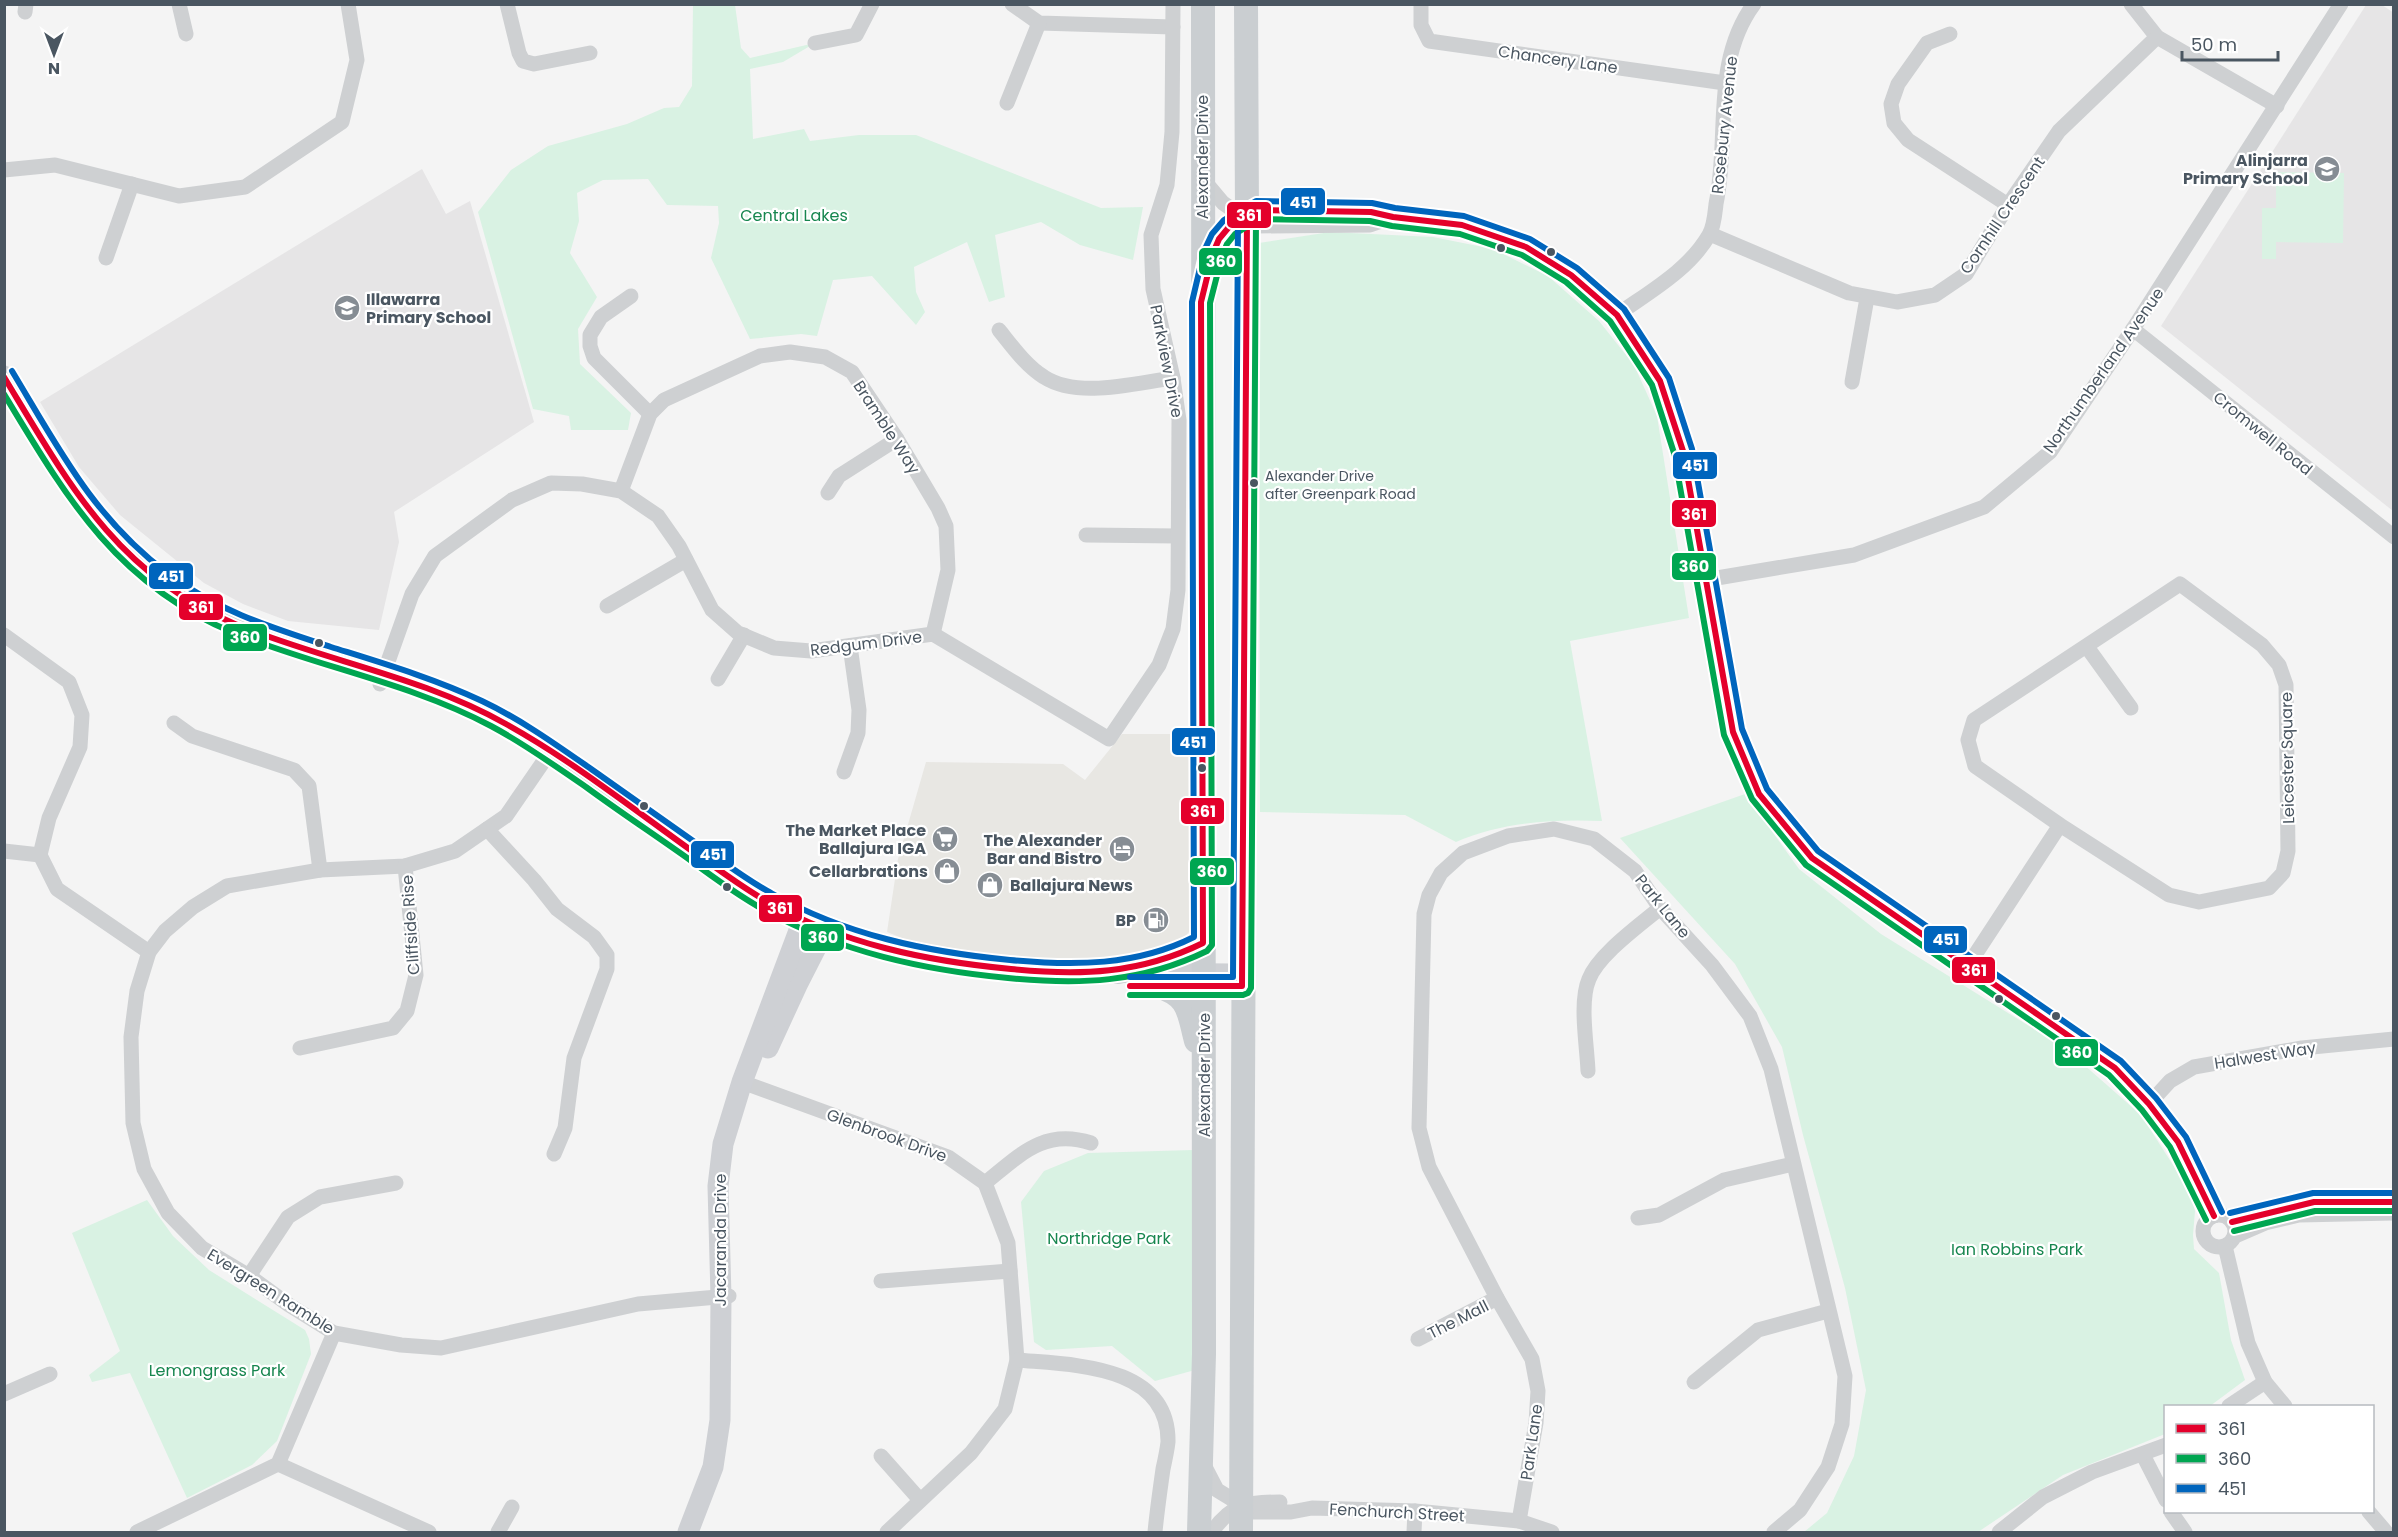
<svg xmlns="http://www.w3.org/2000/svg" width="2398" height="1537" viewBox="0 0 2398 1537" font-family="Poppins,sans-serif">
<style>
.commercial{fill:#e8e7e3}
.education{fill:#e6e5e6}
.green{fill:#d9f2e3}
.lines{fill:none;stroke-linecap:round;stroke-linejoin:round}
.street{stroke:#ced0d2;stroke-width:15}
.secondary{stroke:#ced0d4;stroke-width:21}
.primary{stroke:#caced1;stroke-width:24}
.bus-1-casing{stroke:#fff;stroke-width:10}
.bus-2-casing{stroke:#fff;stroke-width:10}
.bus-3-casing{stroke:#fff;stroke-width:10}
.bus-1{stroke:#e4002b;stroke-width:6}
.bus-2{stroke:#00a651;stroke-width:6}
.bus-3{stroke:#0065bd;stroke-width:6}
.bus-dot{fill:#4a5661;stroke:#fff;stroke-width:2}
.labels{text-anchor:middle;stroke-width:4.5;stroke-linejoin:round;paint-order:stroke}
.bus-label{font-size:14px;fill:#4a5661;stroke:#fff;text-anchor:start}
.street-label{font-size:16px;fill:#4a5661;stroke:#fff}
.poi-label{font-size:16px;font-weight:bold;fill:#4a5661;stroke:#fff;text-anchor:end}
.park-label{font-size:16px;fill:#17864f;stroke:#fff}
.line-badge{stroke:#fff;stroke-width:2}
.badge-label{font-size:16px;text-anchor:middle;font-weight:bold;fill:#fff}
</style>
<rect width="100%" height="100%" fill="#f4f4f4"/>
<path class="commercial" d="M1122 734H1190V931L1170 952 1149 958 1093 960 979 957 937 952 887 932 898 859 926 762 1063 764 1085 780Z"/>
<g class="education">
<path d="M2366 5H2382L2394 13 2393 511 2161 326Z"/>
<path d="M422 169 446 214 470 201 534 422 394 512 399 542 379 630 288 621 243 604 204 583 120 515 79 467 40 402Z"/>
</g>
<g class="green">
<path d="M693 4 735 5 741 48 750 58 815 43 783 62 750 69 753 139 804 129 810 141 859 135H916L1101 208 1143 207 1133 260 1080 245 1041 222 995 235 1005 297 989 302 967 242 914 267 916 292 925 312 916 325 872 276 833 280 817 336 801 334 750 339 711 258 719 223 718 206 667 205 648 179 603 180 577 193 579 221 570 253 597 297 578 329 580 364 631 413 628 430H571L569 416 533 409 478 212 511 170 548 146 627 124 664 108 679 107 692 86Z"/>
<path d="M2276 172 2344 173 2343 243 2276 242V259H2262V208H2276Z"/>
<path d="M1330 232 1433 237 1493 249 1548 276 1599 321 1634 365 1657 416 1689 618 1570 641 1602 821C1553 819 1501 822 1456 842L1405 815 1260 812 1259 243Z"/>
<path d="M1745 794 1799 869 1881 934 2066 1049 2141 1115 2189 1190 2195 1211 2193 1235 2194 1249 2219 1273 2231 1340 2245 1380 2210 1406H2166L2165 1434 2063 1475 1978 1532H1804L1827 1513 1854 1456 1866 1390 1845 1288 1803 1135 1782 1047 1735 964 1620 838Z"/>
<path d="M1193 1150 1195 1370 1155 1381 1112 1346 1046 1350 1034 1342 1021 1202 1044 1171 1088 1153Z"/>
<path d="M147 1200 173 1236 209 1270 305 1330 309 1339 311 1354 277 1441 252 1465 187 1498 130 1373 92 1382 89 1375 120 1351 72 1233Z"/>
</g>
<g class="lines">
<g class="street">
<path d="M179 4 186 34"/>
<path d="M507 4 519 53 523 61 534 64 590 53"/>
<path d="M1012 4 1039 23 1173 27"/>
<path d="M1421 4V25L1429 41 1725 83"/>
<path d="M2131 4 2157 37 2277 106"/>
<path d="M25 12 26 4"/>
<path d="M1950 34 1927 43 1898 84 1891 104 1894 123 1908 140 2008 205"/>
<path d="M815 43 856 35 872 4"/>
<path d="M1007 103 1039 23"/>
<path d="M4 170 55 165 179 196 245 187 342 122 357 60 348 4"/>
<path d="M1202 178 1223 203 1256 226 1370 225 1393 217"/>
<path d="M1710 234 1849 293 1897 302 1935 295 1966 274 2008 205 2059 131 2157 37"/>
<path d="M106 258 132 184"/>
<path d="M1211 267 1213 253 1219 239 1229 227 1257 210 1371 212 1393 217 1462 225 1496 235 1526 247 1571 275 1617 315 1660 381 1683 451 1733 732 1759 794 1812 858 2115 1068 2149 1104 2178 1142 2214 1216"/>
<path d="M631 296 601 317 590 335V346L594 358 650 414"/>
<path d="M1617 315C1649 292 1689 270 1709 235 1714 227 1715 213 1716 204 1730 137 1711 62 1754 4"/>
<path d="M2133 329 2394 537"/>
<path d="M999 330C1012 346 1026 366 1044 377 1078 399 1135 383 1173 378"/>
<path d="M1852 382 1867 298"/>
<path d="M621 491 650 414 664 400 760 356 790 352 825 357 852 372 897 439 938 508 946 526 948 570 933 634"/>
<path d="M828 493 839 476 897 439"/>
<path d="M1086 535 1177 536"/>
<path d="M1705 580 1854 555 1984 507 2050 452 2133 329 2341 4"/>
<path d="M607 606 686 560"/>
<path d="M4 635 69 682 82 715 80 747 49 818 40 855 57 889 149 952"/>
<path d="M2087 647 2131 708"/>
<path d="M718 679 744 635"/>
<path d="M380 684 412 594 435 556 512 500 551 483 582 484 621 491 658 516 679 546 712 610 738 633 774 648 811 651 933 634 1109 739 1159 665 1173 629 1178 590 1179 420 1173 378 1153 289 1151 235 1167 185 1172 132 1173 4"/>
<path d="M174 723 192 736 294 770 309 786 320 870"/>
<path d="M550 752 506 816 455 851 405 866 320 870 227 886 193 907 165 931 149 952 137 991 131 1037 133 1123 144 1169 168 1213 202 1248 249 1276 289 1305 334 1333 401 1345 441 1348 638 1304 729 1296"/>
<path d="M844 772 858 733 859 710 850 646"/>
<path d="M487 829 534 880 557 909 594 937 607 955V969L574 1058 565 1128 554 1154"/>
<path d="M4 851 40 855"/>
<path d="M1967 967 2060 825 2169 895 2199 902 2269 888 2283 873 2288 851 2286 685 2279 665 2262 645 2180 584 1974 720 1968 740 1975 766 2060 825"/>
<path d="M300 1048 393 1028 407 1011 416 975 405 866"/>
<path d="M1588 1071C1587 1045 1579 1002 1589 979 1599 954 1639 926 1660 908"/>
<path d="M742 1082 948 1157 985 1183 1008 1243 1017 1360 1005 1409 971 1453 887 1532"/>
<path d="M2149 1104 2170 1081 2194 1067 2302 1048 2394 1039"/>
<path d="M985 1183C1020 1155 1044 1128 1091 1143"/>
<circle cx="2219" cy="1231" r="16"/>
<path d="M1638 1218 1659 1215 1724 1180 1793 1164"/>
<path d="M2232 1222 2295 1205 2314 1202H2394"/>
<path d="M2235 1236 2265 1223 2299 1215 2394 1213"/>
<path d="M2225 1246 2248 1343 2265 1382 2285 1406"/>
<path d="M249 1276 288 1217 320 1197 396 1183"/>
<path d="M881 1281 1010 1271"/>
<path d="M1418 1339 1497 1298"/>
<path d="M1017 1360C1072 1365 1169 1364 1168 1442 1167 1451 1165 1460 1163 1469 1160 1490 1157 1511 1155 1532"/>
<path d="M1694 1382 1758 1330 1828 1311"/>
<path d="M4 1394 50 1374"/>
<path d="M2229 1406 2265 1382"/>
<path d="M2143 1455 2166 1500"/>
<path d="M881 1456 920 1500"/>
<path d="M278 1464 429 1532"/>
<path d="M1204 1465 1217 1490 1253 1512H1291L1312 1508 1415 1511 1519 1521 1552 1532"/>
<path d="M2171 1512 2185 1532"/>
<path d="M2369 1512 2386 1532"/>
<path d="M1519 1521 1536 1423 1538 1391 1532 1359 1497 1298 1429 1167 1419 1128 1424 914 1429 895 1441 873 1463 853 1508 836 1554 829 1594 839 1635 871 1660 908 1712 965 1750 1016 1771 1069 1845 1376 1842 1424 1828 1467 1800 1510 1774 1532"/>
<path d="M137 1532 278 1464 334 1333"/>
<path d="M498 1532 512 1507"/>
<path d="M1212 1532C1231 1504 1248 1502 1280 1502"/>
<path d="M1414 1532 1415 1511"/>
<path d="M1999 1532 2043 1497 2092 1472 2166 1445"/>
</g>
<g class="secondary">
<path d="M4 376C36 427 63 481 103 527 145 575 203 614 263 635 338 661 417 677 488 714 558 750 621 801 686 846 714 865 740 887 770 903 851 948 940 966 1033 971 1059 972 1086 971 1112 972 1156 973 1199 974 1242 974"/>
<path d="M768 1048 797 985 825 930"/>
<path d="M688 1532 713 1467 720 1420 721 1297 718 1186 723 1144 742 1082 803 920"/>
</g>
<g class="primary">
<path d="M1118 972C1149 966 1176 958 1203 943"/>
<path d="M1157 986C1190 996 1188 1011 1196 1041"/>
<path d="M1199 1532 1204 1354 1203 4"/>
<path d="M1241 1532 1247 218 1246 4"/>
</g>
<defs>
<g id="bus-1">
<path d="M4 377C67 481 116 574 235 624 325 661 421 676 506 724 571 760 632 808 692 851 717 868 741 887 768 902 843 944 926 961 1011 969 1080 976 1140 974 1203 943L1201 302 1213 253 1219 239 1229 227 1257 210 1371 212 1393 217 1462 225 1526 247 1571 275 1617 315 1660 381 1683 451 1733 732 1759 794 1812 858 2115 1068 2149 1104 2178 1142 2214 1216"/>
<path d="M1130 986H1242L1247 218"/>
<path d="M2232 1222 2314 1202H2394"/>
</g>
<g id="bus-2">
<path d="M4 394C66 497 117 585 234 633 318 667 410 683 491 726 525 744 555 766 586 787 620 812 655 835 690 860 714 878 739 896 766 911 841 952 923 970 1008 978 1079 985 1141 983 1207 951L1212 945 1210 303 1222 256 1227 244 1235 234 1259 219 1370 221 1392 226 1460 234 1522 255 1566 282 1610 321 1652 385 1674 453 1724 735 1752 799 1806 865 2109 1075 2142 1110 2170 1147 2206 1220"/>
<path d="M1130 995H1243L1248 993 1251 988 1256 218"/>
<path d="M2234 1231 2315 1211H2394"/>
</g>
<g id="bus-3">
<path d="M12 371C59 449 93 517 167 573 217 611 273 628 331 647 382 663 433 678 482 701 522 720 558 746 594 771 628 795 662 819 696 843 721 860 745 879 771 893 845 935 927 952 1010 960 1074 966 1136 966 1194 937L1192 302 1204 251 1212 234 1224 220 1256 201 1372 203 1395 208 1464 216 1530 239 1577 268 1624 309 1669 378 1692 449 1742 729 1767 789 1818 851 2121 1061 2156 1098 2186 1137 2222 1212"/>
<path d="M1130 977H1233L1238 218"/>
<path d="M2230 1213 2313 1193H2394"/>
</g>
</defs>
<use href="#bus-1" class="bus-1-casing"/>
<use href="#bus-2" class="bus-2-casing"/>
<use href="#bus-3" class="bus-3-casing"/>
<use href="#bus-1" class="bus-1"/>
<use href="#bus-2" class="bus-2"/>
<use href="#bus-3" class="bus-3"/>
</g>
<defs>
<symbol id="school-disc" viewBox="-11 -11 22 22"><circle r="9.5" fill="#868d94" stroke="#fff"/><path d="M0-5L7-2L0 1L-7-2ZM-4 1L0 2.5L4 1V4Q0 6-4 4Z" fill="#fff"/></symbol>
<symbol id="supermarket-disc" viewBox="-11 -11 22 22"><circle r="9.5" fill="#868d94" stroke="#fff"/><path d="M-6-5.5h2.5l.6 2H6L4.5 2H-2.5L-4.4-4H-6ZM-1.5 3.2a1.3 1.3 0 1 0 .1 0ZM3 3.2a1.3 1.3 0 1 0 .1 0Z" fill="#fff"/></symbol>
<symbol id="hotel-disc" viewBox="-11 -11 22 22"><circle r="9.5" fill="#868d94" stroke="#fff"/><path d="M-6-4.5h1.5V1H6V5H4.5V3h-9V5H-6ZM-4 0a1.8 1.8 0 1 1 3.6 0ZM.5 0V-2.5h3Q6-2.5 6 0Z" fill="#fff"/></symbol>
<symbol id="shop-disc" viewBox="-11 -11 22 22"><circle r="9.5" fill="#868d94" stroke="#fff"/><path d="M-5-2.5h2.3a2.7 3.5 0 0 1 5.4 0H5L5.5 6h-11ZM-1.5-2.5h3a1.5 2.3 0 0 0-3 0Z" fill="#fff"/></symbol>
<symbol id="fuel-disc" viewBox="-11 -11 22 22"><circle r="9.5" fill="#868d94" stroke="#fff"/><path d="M-5.5-6h7V0h2V4h1.3V-2.5L3-4.5l.8-.8L6-3V5H2.5V1h-1V6h-7ZM-4.2-4.7v3.2H.2V-4.7Z" fill="#fff"/></symbol>
</defs>
<g fill-rule="evenodd">
<use href="#school-disc" x="2312" y="154" width="30" height="30"/>
<use href="#school-disc" x="332" y="293" width="30" height="30"/>
<use href="#supermarket-disc" x="930" y="824" width="30" height="30"/>
<use href="#hotel-disc" x="1107" y="834" width="30" height="30"/>
<use href="#shop-disc" x="932" y="856" width="30" height="30"/>
<use href="#shop-disc" x="975" y="870" width="30" height="30"/>
<use href="#fuel-disc" x="1141" y="905" width="30" height="30"/>
</g>
<g class="bus-dot">
<circle cx="1501" cy="248" r="5"/>
<circle cx="1551" cy="252" r="5"/>
<circle cx="1254" cy="483" r="5"/>
<circle cx="319" cy="643" r="5"/>
<circle cx="1202" cy="768" r="5"/>
<circle cx="644" cy="806" r="5"/>
<circle cx="727" cy="887" r="5"/>
<circle cx="1999" cy="999" r="5"/>
<circle cx="2056" cy="1016" r="5"/>
</g>
<g class="labels">
<g class="bus-label">
<text x="1265" y="481">Alexander Drive<tspan x="1265" dy="18">after Greenpark Road</tspan></text>
</g>
<g class="street-label">
<text transform="translate(1558 59) rotate(8)" y="6">Chancery Lane</text>
<text transform="translate(1724 125) rotate(-84)" y="6">Rosebury Avenue</text>
<text transform="translate(1202 157) rotate(-90)" y="6">Alexander Drive</text>
<text transform="translate(2002 215) rotate(-56)" y="6">Cornhill Crescent</text>
<text transform="translate(1167 361) rotate(79)" y="6">Parkview Drive</text>
<text transform="translate(2103 370) rotate(-55)" y="6">Northumberland Avenue</text>
<text transform="translate(887 427) rotate(57)" y="6">Bramble Way</text>
<text transform="translate(2263 433) rotate(39)" y="6">Cromwell Road</text>
<text transform="translate(866 643) rotate(-7)" y="6">Redgum Drive</text>
<text transform="translate(2287 758) rotate(-91)" y="6">Leicester Square</text>
<text transform="translate(1663 906) rotate(51)" y="6">Park Lane</text>
<text transform="translate(410 925) rotate(-94)" y="6">Cliffside Rise</text>
<text transform="translate(2265 1055) rotate(-9)" y="6">Halwest Way</text>
<text transform="translate(1204 1075) rotate(-90)" y="6">Alexander Drive</text>
<text transform="translate(887 1135) rotate(20)" y="6">Glenbrook Drive</text>
<text transform="translate(720 1240) rotate(-90)" y="6">Jacaranda Drive</text>
<text transform="translate(271 1291) rotate(32)" y="6">Evergreen Ramble</text>
<text transform="translate(1458 1319) rotate(-27)" y="6">The Mall</text>
<text transform="translate(1531 1442) rotate(-82)" y="6">Park Lane</text>
<text transform="translate(1397 1512) rotate(3)" y="6">Fenchurch Street</text>
</g>
<g class="poi-label">
<text x="2308" y="166">Alinjarra<tspan x="2308" dy="18">Primary School</tspan></text>
<text x="366" y="305" text-anchor="start">Illawarra<tspan x="366" dy="18">Primary School</tspan></text>
<text x="926" y="836">The Market Place<tspan x="926" dy="18">Ballajura IGA</tspan></text>
<text x="1102" y="846">The Alexander<tspan x="1102" dy="18">Bar and Bistro</tspan></text>
<text x="928" y="877">Cellarbrations</text>
<text x="1010" y="891" text-anchor="start">Ballajura News</text>
<text x="1136" y="926">BP</text>
</g>
<g class="park-label">
<text x="794" y="221">Central Lakes</text>
<text x="1109" y="1244">Northridge Park</text>
<text x="2017" y="1255">Ian Robbins Park</text>
<text x="217" y="1376">Lemongrass Park</text>
</g>
</g>
<g class="line-badge">
<rect x="1280" y="187" width="46" height="29" rx="6" fill="#0065bd"/>
<rect x="1226" y="201" width="46" height="28" rx="6" fill="#e4002b"/>
<rect x="1198" y="247" width="45" height="29" rx="6" fill="#00a651"/>
<rect x="1672" y="451" width="46" height="29" rx="6" fill="#0065bd"/>
<rect x="1671" y="499" width="46" height="29" rx="6" fill="#e4002b"/>
<rect x="1671" y="552" width="46" height="29" rx="6" fill="#00a651"/>
<rect x="148" y="562" width="46" height="28" rx="6" fill="#0065bd"/>
<rect x="178" y="593" width="46" height="28" rx="6" fill="#e4002b"/>
<rect x="222" y="623" width="46" height="29" rx="6" fill="#00a651"/>
<rect x="1171" y="727" width="45" height="29" rx="6" fill="#0065bd"/>
<rect x="1180" y="797" width="45" height="28" rx="6" fill="#e4002b"/>
<rect x="690" y="840" width="45" height="29" rx="6" fill="#0065bd"/>
<rect x="1189" y="857" width="46" height="29" rx="6" fill="#00a651"/>
<rect x="758" y="894" width="45" height="29" rx="6" fill="#e4002b"/>
<rect x="800" y="923" width="45" height="29" rx="6" fill="#00a651"/>
<rect x="1923" y="925" width="45" height="29" rx="6" fill="#0065bd"/>
<rect x="1951" y="956" width="45" height="28" rx="6" fill="#e4002b"/>
<rect x="2054" y="1038" width="45" height="29" rx="6" fill="#00a651"/>
</g>
<g class="badge-label">
<text x="1303" y="208">451</text>
<text x="1249" y="221">361</text>
<text x="1221" y="267">360</text>
<text x="1695" y="471">451</text>
<text x="1694" y="520">361</text>
<text x="1694" y="572">360</text>
<text x="171" y="582">451</text>
<text x="201" y="613">361</text>
<text x="245" y="643">360</text>
<text x="1193" y="748">451</text>
<text x="1203" y="817">361</text>
<text x="713" y="860">451</text>
<text x="1212" y="877">360</text>
<text x="780" y="914">361</text>
<text x="823" y="943">360</text>
<text x="1946" y="945">451</text>
<text x="1974" y="976">361</text>
<text x="2077" y="1058">360</text>
</g>
<rect width="2398" height="1537" fill="none" stroke="#4a5661" stroke-width="12"/>
<rect x="2164" y="1405" width="210" height="108" fill="#ffffff" stroke="#b7bbc0" stroke-width="1.5"/>
<rect x="2176" y="1424" width="30" height="9" fill="#e4002b" stroke="#b7bbc0" stroke-width="1.5"/>
<text x="2218" y="1435" font-size="18" fill="#4a5661">361</text>
<rect x="2176" y="1454" width="30" height="9" fill="#00a651" stroke="#b7bbc0" stroke-width="1.5"/>
<text x="2218" y="1465" font-size="18" fill="#4a5661">360</text>
<rect x="2176" y="1484" width="30" height="9" fill="#0065bd" stroke="#b7bbc0" stroke-width="1.5"/>
<text x="2218" y="1495" font-size="18" fill="#4a5661">451</text>
<g transform="translate(54 54) rotate(180)" stroke="#ffffff" stroke-width="4.5" paint-order="stroke">
<path d="M0-4.5L10 22L0 15L-10 22Z" fill="#4a5661"/>
<text y="-9" font-size="16" font-weight="bold" text-anchor="middle" fill="#4a5661">N</text>
</g>
<path d="M2182 51v9h96v-9" fill="none" stroke="#4a5661" stroke-width="3"/>
<text x="2191" y="51" font-size="18" fill="#4a5661" stroke="#ffffff" stroke-width="4.5" paint-order="stroke">50 m</text>
</svg>
